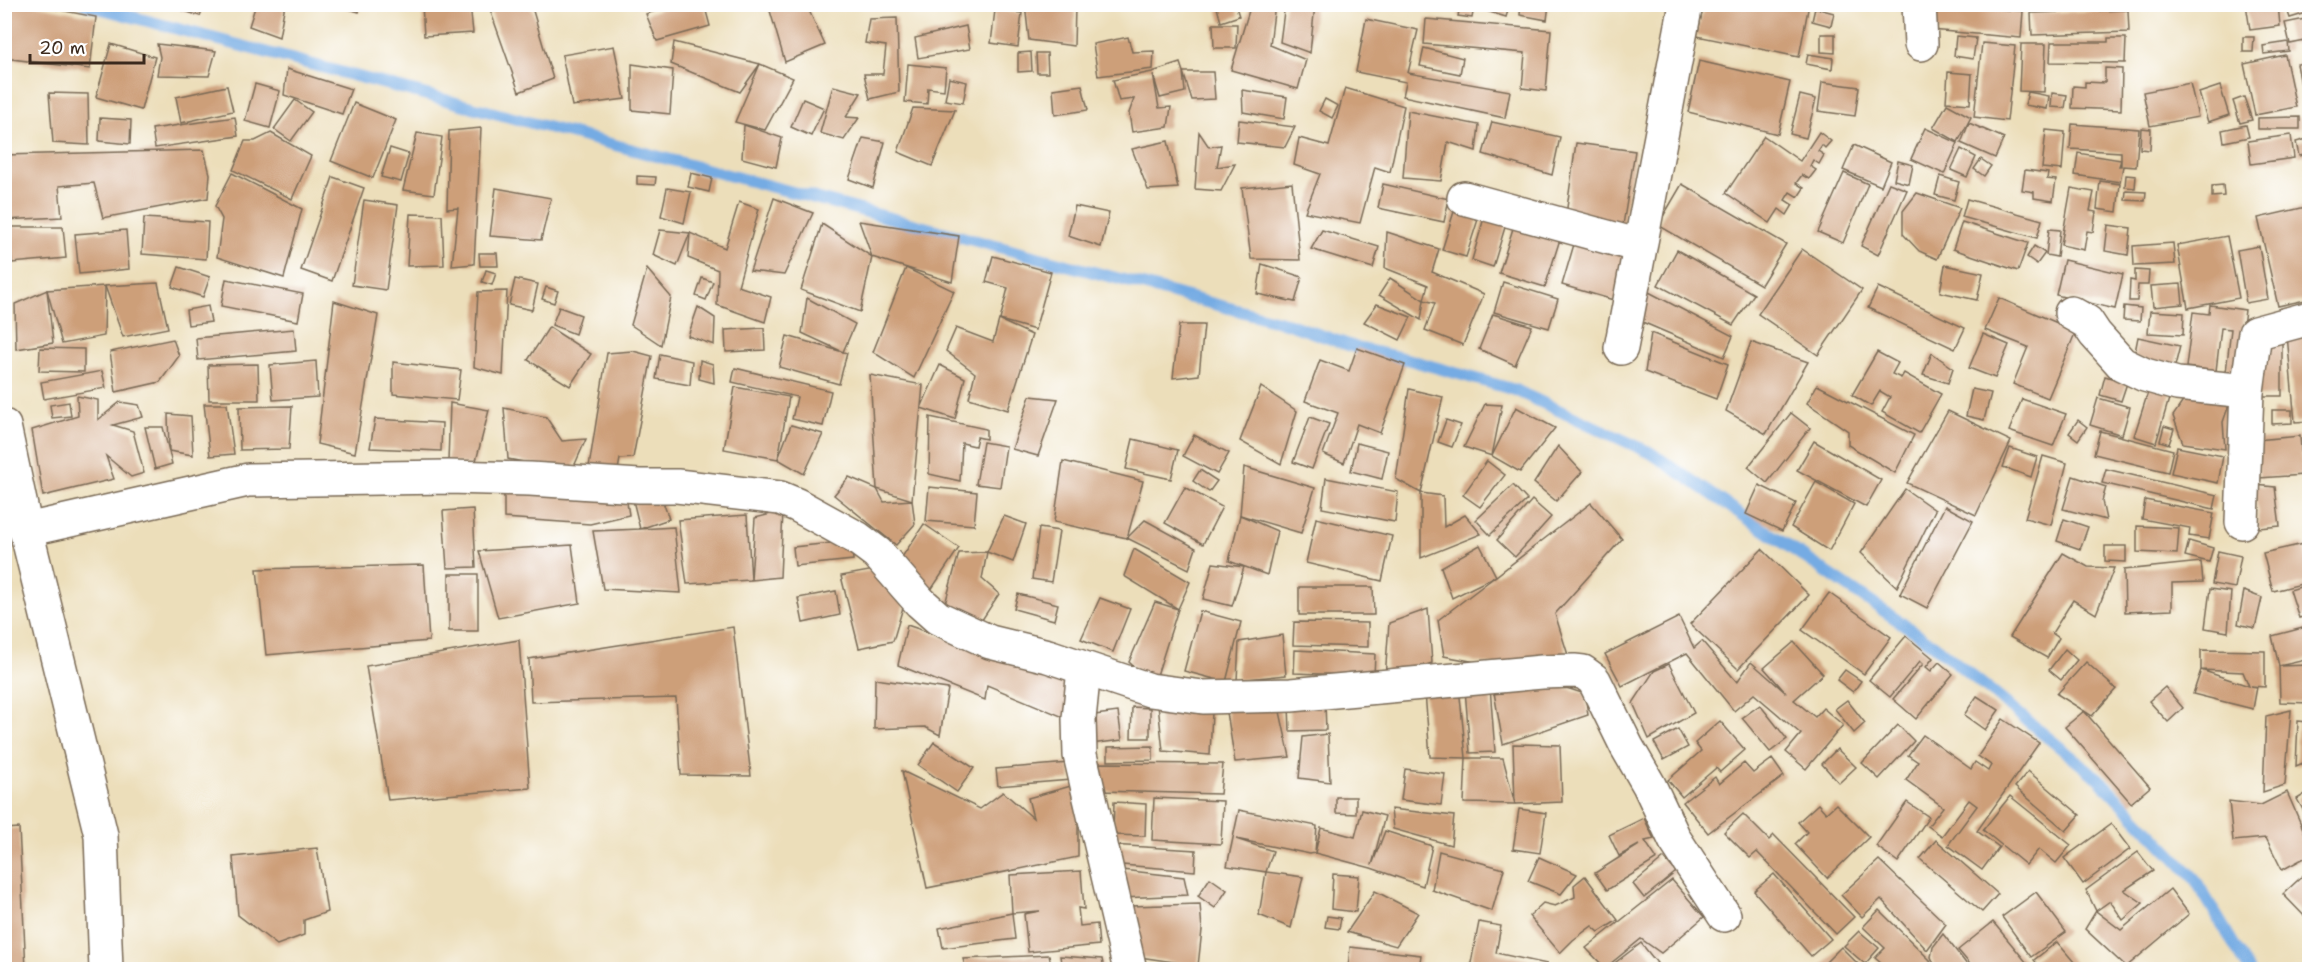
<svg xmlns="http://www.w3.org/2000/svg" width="2314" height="974" viewBox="0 0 2314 974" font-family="'Shantell Sans',sans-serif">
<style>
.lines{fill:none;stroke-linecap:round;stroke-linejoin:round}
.stream{stroke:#75abe3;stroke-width:12}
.building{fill:#cd9f79}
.street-casing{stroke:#796955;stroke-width:36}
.street{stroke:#fff;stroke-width:33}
</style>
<rect width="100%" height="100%" fill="#fff"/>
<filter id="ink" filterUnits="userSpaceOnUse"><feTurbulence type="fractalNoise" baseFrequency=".0167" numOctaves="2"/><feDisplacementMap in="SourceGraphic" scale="12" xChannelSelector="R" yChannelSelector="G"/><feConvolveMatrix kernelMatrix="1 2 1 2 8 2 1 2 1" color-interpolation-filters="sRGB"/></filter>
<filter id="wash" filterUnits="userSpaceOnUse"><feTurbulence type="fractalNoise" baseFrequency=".008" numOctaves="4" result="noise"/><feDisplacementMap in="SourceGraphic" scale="24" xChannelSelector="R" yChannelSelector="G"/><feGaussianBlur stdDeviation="1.35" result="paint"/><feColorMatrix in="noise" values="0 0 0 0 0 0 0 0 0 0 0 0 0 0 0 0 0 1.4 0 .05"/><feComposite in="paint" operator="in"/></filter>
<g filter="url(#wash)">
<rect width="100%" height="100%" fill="#ecdeba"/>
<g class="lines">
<path class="stream" d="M84 4 1289 324 1357 348 1403 358 1515 390 1651 453 1934 645 2099 779 2195 879 2249 970"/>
</g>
<g id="blocks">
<g class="building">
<path d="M6 4H29L96 17 90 69 4 58Z"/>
<path d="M163 4H204L200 16Z"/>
<path d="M256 4H285L279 37 249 26Z"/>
<path d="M333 4H361L359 12Z"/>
<path d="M422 4H470L473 33 424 36Z"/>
<path d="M488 4H531L553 79 519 92Z"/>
<path d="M677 4H702L706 11 710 26 657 41 646 14Z"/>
<path d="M768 4H806L825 45 785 62Z"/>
<path d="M1025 4 1075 7 1074 46 1029 40Z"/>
<path d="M1216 4H1235L1239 16 1221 22Z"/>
<path d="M1251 4H1275L1270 45 1306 60 1298 89 1231 70Z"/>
<path d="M1285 4H1315L1310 53 1280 42Z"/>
<path d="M1481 4H1510L1506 17 1480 9Z"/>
<path d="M1521 4H1549L1547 20 1520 15Z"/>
<path d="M1704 4H1809L1799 57 1697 36Z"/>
<path d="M1933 4 2023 11 2021 38 1931 30Z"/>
<path d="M2246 4H2278L2280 26 2250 30Z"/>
<path d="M2285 4H2310V12L2290 18Z"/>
<path d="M1460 5 1474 7 1472 18 1458 16Z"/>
<path d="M1815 8 1834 13 1831 26 1812 21Z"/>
<path d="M995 10 1022 13 1018 47 991 43Z"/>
<path d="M2128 10 2129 32 2032 35 2031 13Z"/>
<path d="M897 18 899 92 870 99 864 74H883L886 46 865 43 869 19Z"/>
<path d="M2310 18V40L2290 44 2285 23Z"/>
<path d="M1366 19 1418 30 1408 73 1510 91 1505 118 1403 96 1406 82 1356 72Z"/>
<path d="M1426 19 1551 30 1546 91 1522 88 1525 53 1424 44Z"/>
<path d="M1213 24H1237L1236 48H1214Z"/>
<path d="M966 26 970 49 918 58 915 38Z"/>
<path d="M1821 34H1835V53L1821 52Z"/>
<path d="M1956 36 1976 38 1973 59 1954 56Z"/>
<path d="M1128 37 1132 52 1154 51 1153 69 1098 76 1093 44Z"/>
<path d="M2243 37H2254L2253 52H2243Z"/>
<path d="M2108 38H2126L2125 63 2050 62 2051 42H2108Z"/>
<path d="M674 42 760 64 793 78 765 130 735 122 760 64 740 92 671 64Z"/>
<path d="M2288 42 2289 51 2264 54 2263 46Z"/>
<path d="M1982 43 2015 46 2007 121 1974 117Z"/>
<path d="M111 44 155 57 141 110 96 97Z"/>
<path d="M157 44 216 51 209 76 157 75 160 57Z"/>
<path d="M2021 44H2046L2044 92 2019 91Z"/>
<path d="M614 46 625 99 572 106 562 55Z"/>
<path d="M1424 48 1463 58 1460 74 1420 66Z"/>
<path d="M1031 52 1032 71 1018 72V53Z"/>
<path d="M1036 53H1047L1048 73H1037Z"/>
<path d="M1808 54 1833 58 1832 69 1806 64Z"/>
<path d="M2285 55 2296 107 2255 115 2244 64Z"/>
<path d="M1699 61 1790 82 1778 134 1688 112Z"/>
<path d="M2310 62V110L2306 111 2297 64Z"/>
<path d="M1180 63 1183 72H1213L1215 99 1192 100 1183 72 1185 92 1160 98 1153 74 1159 108 1171 107 1168 127 1132 132 1129 113 1134 99 1119 101 1113 80 1152 72Z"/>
<path d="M632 64 673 70 670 114 632 110Z"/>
<path d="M908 64 946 68 944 90 928 88 927 104 905 102Z"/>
<path d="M2105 68 2122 69 2121 110 2072 108 2073 86 2085 87V82L2105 83Z"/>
<path d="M287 69 351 89 342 114 284 95Z"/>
<path d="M1948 72 1972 74 1970 104 1946 102Z"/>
<path d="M949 78 967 82 963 103 945 100Z"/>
<path d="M1822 82 1859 87 1855 116 1818 111Z"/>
<path d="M2190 83 2198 117 2150 126 2143 92Z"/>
<path d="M255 84 280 91 270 128 245 121Z"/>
<path d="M1082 85 1088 110 1055 115 1053 89Z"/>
<path d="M227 86 233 111 181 123 176 97Z"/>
<path d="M833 86 861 93 846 117 859 118 844 140 820 133Z"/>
<path d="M2220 86 2229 115 2208 122 2199 93Z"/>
<path d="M1345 88 1404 106 1390 172 1375 167 1360 223 1305 212 1320 174 1294 165 1299 138 1329 146Z"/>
<path d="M1242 90 1287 97 1284 119 1243 112Z"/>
<path d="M2028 92 2049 96 2047 109 2025 105Z"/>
<path d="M49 93 88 94 89 145 53 143Z"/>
<path d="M2052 93 2067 95 2065 108 2051 107Z"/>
<path d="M1800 95 1816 99 1806 138 1790 134Z"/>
<path d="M2244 97 2252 120 2240 123 2233 101Z"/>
<path d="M803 99 824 108 811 136 791 127Z"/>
<path d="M1325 99 1338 106 1332 118 1319 111Z"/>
<path d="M295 100 312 112 291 141 274 129Z"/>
<path d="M354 103 396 120 373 178 331 161Z"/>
<path d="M1947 104 1971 117 1958 142 1933 128Z"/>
<path d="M913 108 955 110 932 166 898 152Z"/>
<path d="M1408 111 1479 125 1476 151 1448 142 1441 181 1403 178Z"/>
<path d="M235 117 238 136 155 148 152 129Z"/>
<path d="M2300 117V129H2258V118Z"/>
<path d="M100 118 131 120 130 144 99 141Z"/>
<path d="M1239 120 1295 127 1285 147 1237 142Z"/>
<path d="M1492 122 1560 137 1552 175 1483 154Z"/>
<path d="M1969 123 2004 138 1995 158 1961 143Z"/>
<path d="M2072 124 2139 129 2136 167 2123 166 2120 182 2075 175 2078 153 2121 160 2119 166H2121V152L2070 149Z"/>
<path d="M744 125 782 138 776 167 742 158Z"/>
<path d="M2246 125 2249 137 2224 142 2222 130Z"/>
<path d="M481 128 474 264 452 266 458 208 447 209 449 131Z"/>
<path d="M1925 128 1958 143 1944 174 1911 159Z"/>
<path d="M2141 128 2151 129 2150 150 2140 149Z"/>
<path d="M2046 130 2065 132 2062 170 2042 168Z"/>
<path d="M1199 132 1209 147 1221 145 1217 167 1235 164 1221 191 1195 189Z"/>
<path d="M1819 132 1831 141 1825 148 1822 145 1818 151 1824 155 1819 164 1813 160 1810 166 1816 170 1809 179 1802 175 1796 183 1804 188 1798 197 1790 192 1785 200 1793 205 1787 215 1779 209 1770 223 1726 193 1764 136 1800 161Z"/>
<path d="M271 133 311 156 292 199 233 170 245 141H255Z"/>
<path d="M417 133 442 137 434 194 403 190Z"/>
<path d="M2291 135 2294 158 2251 164 2248 141Z"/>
<path d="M863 138 885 142 873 188 849 179Z"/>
<path d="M2307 139 2310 154 2299 156 2296 142Z"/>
<path d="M1168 141 1178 188 1148 190 1132 149Z"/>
<path d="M1576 143 1635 151 1623 225 1566 215Z"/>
<path d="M1854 145 1891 162 1881 186 1843 170Z"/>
<path d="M390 148 409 154 401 182 381 177Z"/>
<path d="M1961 149 1976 157 1967 177 1951 170Z"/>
<path d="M204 150 210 174 208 198 103 218 94 183 59 186 62 217 4 220V155Z"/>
<path d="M1981 159 1991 166 1984 176 1974 169Z"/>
<path d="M1898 161 1913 165 1909 184 1894 180Z"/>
<path d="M2025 170 2048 173 2047 179 2056 180 2053 201 2034 198V192L2022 190Z"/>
<path d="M232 173 302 209 284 278 217 257 222 219 215 206Z"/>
<path d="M691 173 712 178 709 192 688 187Z"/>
<path d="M1844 173 1868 184 1843 243 1818 232Z"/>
<path d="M2126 175 2136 176 2135 188 2125 187Z"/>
<path d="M637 176 656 177 655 185 637 184Z"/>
<path d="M1940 176 1959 182 1954 200 1935 195Z"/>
<path d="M333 177 364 188 332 281 301 270Z"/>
<path d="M2100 181 2120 184 2117 212 2097 209Z"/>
<path d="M1292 183 1300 260 1251 259 1242 188Z"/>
<path d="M1889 183 1907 190 1878 255 1861 246Z"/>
<path d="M1383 184 1449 199 1444 222 1378 208Z"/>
<path d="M1682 184 1786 244 1761 285 1658 225Z"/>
<path d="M2223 185 2224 196 2212 197V186Z"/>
<path d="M496 188 551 198 541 240 490 236Z"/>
<path d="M667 188 691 192 684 223 661 216Z"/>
<path d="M2071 188 2094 192 2090 211 2096 212 2093 232 2087 231 2084 250 2061 245Z"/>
<path d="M2126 191 2146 192 2145 201 2125 200Z"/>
<path d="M1917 193 1960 208 1937 259 1919 251 1903 234V211Z"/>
<path d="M774 198 813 213 784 275 750 271Z"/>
<path d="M1967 199 2042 220 2037 238 1962 217Z"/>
<path d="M364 200 398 205 386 290 352 285Z"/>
<path d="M739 202 759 209 738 286 771 297 765 322 717 305 718 270 688 258 690 233 725 248Z"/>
<path d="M1457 202 1481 210 1466 257 1442 250Z"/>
<path d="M1075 206 1109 213 1101 247 1068 236Z"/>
<path d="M2310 206V299L2278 306 2258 218Z"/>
<path d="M1487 207 1509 214 1493 267 1472 260Z"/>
<path d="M410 214 442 215 444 265 407 266Z"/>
<path d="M144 218 208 222 206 259 142 254Z"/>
<path d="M859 221 959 236 952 282 872 257 860 312 801 290 822 224 872 257Z"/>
<path d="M1515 222 1561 236 1545 287 1499 273Z"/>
<path d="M1962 222 2028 243 2018 271 1953 249Z"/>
<path d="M2108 225 2131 228 2128 255 2105 251Z"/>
<path d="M9 227H63L66 258 12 263Z"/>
<path d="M2049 229 2060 230 2057 257 2046 255Z"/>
<path d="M126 230 129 269 79 274 75 234Z"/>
<path d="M660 230 690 233 677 266 653 255Z"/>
<path d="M1322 230 1379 247 1373 268 1311 249Z"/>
<path d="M1387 232 1439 249 1432 272 1484 294 1463 345 1425 330 1435 303 1424 300 1428 285 1385 268Z"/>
<path d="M1577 234 1631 251 1617 301 1562 285Z"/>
<path d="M2227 236 2239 298 2188 308 2177 245Z"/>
<path d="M2173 243 2175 264 2134 266 2133 246Z"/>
<path d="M2034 246 2045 253 2037 264 2027 257Z"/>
<path d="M2259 246 2268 299 2246 303 2237 250Z"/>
<path d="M1802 249 1862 290 1818 355 1758 314Z"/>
<path d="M1677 250 1754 294 1733 325 1658 285Z"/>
<path d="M479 253H497L498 266H480Z"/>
<path d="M993 256 1051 272 1035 330 1000 320 1008 288 986 282Z"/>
<path d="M2064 260 2123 274 2115 309 2056 295Z"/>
<path d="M1262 264 1302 277 1295 302 1257 294Z"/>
<path d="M1945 265 1983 273 1977 300 1940 292Z"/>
<path d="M179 267 210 277 203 297 172 287Z"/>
<path d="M906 268 954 291 914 378 873 352Z"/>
<path d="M647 269 671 297 661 345 631 325Z"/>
<path d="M486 270 496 273 492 285 482 282Z"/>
<path d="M2135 270 2149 271 2148 285H2138L2137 301H2129L2130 280 2135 281Z"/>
<path d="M702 278 713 282 706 300 696 296Z"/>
<path d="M1390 278 1424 300 1421 320 1379 295Z"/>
<path d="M226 279 303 294 298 321 221 306Z"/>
<path d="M515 279 538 284 532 310 509 305Z"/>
<path d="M1503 282 1558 299 1549 328 1494 312Z"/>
<path d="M158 283 168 328 123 337 105 286Z"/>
<path d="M2181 284 2183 304 2153 307 2151 286Z"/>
<path d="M105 286 104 336 62 344 47 290Z"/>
<path d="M546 287 558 291 554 303 542 299Z"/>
<path d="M1878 287 1965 328 1955 349 1868 308Z"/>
<path d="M47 290 53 343 16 349 15 304Z"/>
<path d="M1645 290 1733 336 1724 357 1633 318Z"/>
<path d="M507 291 503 375 474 367 478 292Z"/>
<path d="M807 298 855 324 843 352 847 353 839 384 779 367 787 336 843 352 802 333Z"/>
<path d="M1999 298 2076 331 2048 398 2013 384 2028 347 1985 330Z"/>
<path d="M334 301 378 315 355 453 317 444Z"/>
<path d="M1377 304 1411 317 1400 340 1364 322Z"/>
<path d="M2210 305 2245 310 2237 373 2226 372 2231 329 2221 328 2216 371 2186 367 2193 312 2209 314Z"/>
<path d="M208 306 211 322 188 325 186 310Z"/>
<path d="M2124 306 2141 308 2140 321 2123 320Z"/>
<path d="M559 307 581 315 575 334 552 325Z"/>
<path d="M698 307 715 318 714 345 688 336Z"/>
<path d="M2150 311 2184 313 2183 335 2148 333Z"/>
<path d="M1493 314 1532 326 1515 365 1479 349Z"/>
<path d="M999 320 1032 335 1008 410 969 398 975 373 946 351 956 328 993 342Z"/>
<path d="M1179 325H1204L1199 375 1173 378Z"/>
<path d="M549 327 591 354 570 386 528 360Z"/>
<path d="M764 328 765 350 726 352 725 330Z"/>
<path d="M294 329 296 351 198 360 196 338Z"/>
<path d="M1651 333 1728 364 1716 399 1645 372Z"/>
<path d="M2306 333 2310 367V421L2295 422 2287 335Z"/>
<path d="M1983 334 2009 345 1995 378 1969 368Z"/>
<path d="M2138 337 2180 346 2175 366 2134 357Z"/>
<rect x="2257" y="338" width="25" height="58"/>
<path d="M173 339 179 356 160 382 116 392 110 352Z"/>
<path d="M1751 342 1808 362 1766 434 1726 411Z"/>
<path d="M40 348 84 349V372L39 371Z"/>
<path d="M1357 348 1405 365 1380 433 1357 424 1344 463 1323 454 1338 413 1305 401 1320 360 1349 371Z"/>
<path d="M633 351 652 356 633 458 620 459 617 475 589 467 607 353Z"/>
<path d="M1877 352 1898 363 1892 374 1901 378 1904 373 1941 394 1919 433 1882 412 1890 397 1880 391 1871 406 1852 395Z"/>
<path d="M1932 353 1953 368 1948 383 1923 375Z"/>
<path d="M660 354 692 361 690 385 656 379Z"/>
<path d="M700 360 713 364 714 383 699 379Z"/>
<path d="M316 361 318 397 273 400 270 365Z"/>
<path d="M393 362 461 370 457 400 393 394Z"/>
<path d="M258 364 259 400H209L208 365Z"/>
<path d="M940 365 965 378 955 419 921 408Z"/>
<path d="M735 368 831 391 823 426 792 419 797 397 732 382Z"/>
<path d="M102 371 106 388 44 399 41 382Z"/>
<path d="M870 375 923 385 912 500 877 489Z"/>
<path d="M2105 376 2127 383 2121 401 2100 395Z"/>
<path d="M1817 385 1914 435 1895 473 1848 445V431L1807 403Z"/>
<path d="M2150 386 2171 392 2156 443 2134 436Z"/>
<path d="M735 387 789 397 778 459 791 425 823 434 804 474 778 459 724 449Z"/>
<path d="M1261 387 1297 411 1281 464 1240 441Z"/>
<path d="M1409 389 1443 397 1421 493 1396 479Z"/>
<path d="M1972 389 1991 393 1984 420 1966 416Z"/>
<path d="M2190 391 2232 396 2223 422 2225 449 2183 443 2173 416Z"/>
<path d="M77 396 98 400V420L120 402 139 405 143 417 113 425 133 431 144 473 131 477 106 456 114 479 43 496 32 430 78 416Z"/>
<path d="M1030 396 1058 399 1038 456 1012 449Z"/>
<path d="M2098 398 2130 407 2122 435 2090 425Z"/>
<path d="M2022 399 2066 414 2053 446 2009 431Z"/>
<path d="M69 402 71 416 52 418 50 405Z"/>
<path d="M450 403 489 410 475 465 448 462Z"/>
<path d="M204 404H227L234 454 210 456Z"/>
<path d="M1485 404 1502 405 1492 456 1464 447Z"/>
<path d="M292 406 289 449 240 450 239 407Z"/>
<path d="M1516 407 1555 428 1520 472 1492 456Z"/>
<path d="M504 408 546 417 562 441 586 439 572 471 508 459Z"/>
<path d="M2272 410H2292V423L2272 424Z"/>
<path d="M1948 411 2011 441 1976 515 1907 483Z"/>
<path d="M1791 413 1810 428 1767 483 1748 467Z"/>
<path d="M168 414 191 416 193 455 169 451Z"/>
<path d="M930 417 986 429V439L977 437 975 446 962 443 960 481 929 474Z"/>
<path d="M1310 417 1329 424 1312 469 1293 462Z"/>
<path d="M375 419 442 423 441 451 370 448Z"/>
<path d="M1446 420 1461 425 1452 447 1438 442Z"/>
<path d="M2078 420 2087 427 2078 440 2069 433Z"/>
<path d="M2164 426 2174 429 2169 444 2160 441Z"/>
<path d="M145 427H163L172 464 155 469Z"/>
<path d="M2100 431 2173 450 2168 472 2094 454Z"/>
<path d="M1194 435 1229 453 1217 474 1183 456Z"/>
<path d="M2300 436 2303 475 2259 478 2256 440Z"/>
<path d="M1133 439 1178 450 1171 479 1126 469Z"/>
<path d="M1814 441 1881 480 1866 507 1797 470Z"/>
<path d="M983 442 1006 446 1000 487 976 484Z"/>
<path d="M1357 443 1388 451 1382 479 1351 471Z"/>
<path d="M1558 446 1582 472 1556 501 1534 483Z"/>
<path d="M2177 447 2223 456 2218 483 2171 473Z"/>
<path d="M2010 448 2037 457 2031 477 2003 467Z"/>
<path d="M2043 456 2067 463 2051 525 2025 518Z"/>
<path d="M1063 461 1143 481 1127 538 1054 522Z"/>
<path d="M1487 461 1505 475 1480 507 1463 495Z"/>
<path d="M1244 467 1315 488 1301 533 1240 515Z"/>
<path d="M2106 469 2217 495 2214 509 2102 483Z"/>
<path d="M1200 470 1217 481 1209 492 1193 481Z"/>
<path d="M2073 476 2106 487 2102 501 2106 520 2063 509Z"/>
<path d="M849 477 877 489 884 502 912 500 915 524 896 545 834 495Z"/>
<path d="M1326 478 1398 492 1395 522 1322 508Z"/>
<path d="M1816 482 1854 504 1829 551 1791 527Z"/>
<path d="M1513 485 1527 500 1490 535 1476 520Z"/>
<path d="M1759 485 1796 503 1782 531 1746 514Z"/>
<path d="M2255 485 2275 487 2280 526 2259 528Z"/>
<path d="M504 487 626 496 629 515 590 524 504 518Z"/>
<path d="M929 487 977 492 974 525 926 521Z"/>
<path d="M1185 487 1222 507 1203 544 1165 523Z"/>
<path d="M1905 489 1935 510 1897 587 1861 553Z"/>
<path d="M659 490 669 519 640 529 674 527 681 593 603 589 593 531 640 529 632 496Z"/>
<path d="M1421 493 1443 496 1444 527 1465 515 1481 534 1421 558Z"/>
<path d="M1532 500 1551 517 1515 557 1497 540Z"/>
<path d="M2145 500 2214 513 2209 539 2189 536 2190 528 2142 519Z"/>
<path d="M1591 503 1622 539 1555 614 1568 655 1519 670 1444 656 1438 620 1496 576 1452 598 1441 567 1480 545 1496 576Z"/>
<path d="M1945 506 1973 521 1927 608 1900 594Z"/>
<path d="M473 509 476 567 447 568 443 511Z"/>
<path d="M783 511 780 577 751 580 687 584 678 520 747 515 751 580 755 518Z"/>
<path d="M1240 515 1277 531 1267 575 1229 561Z"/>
<path d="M1004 516 1026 524 1013 562 987 552Z"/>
<path d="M1316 518 1392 536 1382 581 1306 563Z"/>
<path d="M2064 519 2088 527 2080 549 2057 541Z"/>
<path d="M1145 520 1196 548 1189 569 1127 538Z"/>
<path d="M924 524 959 548 931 590 896 566Z"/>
<path d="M2137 526 2179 528 2177 554 2137 552Z"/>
<path d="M1039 528 1059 531 1051 582 1032 579Z"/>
<path d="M851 541 853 560 795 566 793 547Z"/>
<path d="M2189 541 2213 548 2209 562 2185 556Z"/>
<path d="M2303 544 2310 571V582L2273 591 2263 553Z"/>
<path d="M572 545 580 603 498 618 479 551Z"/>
<path d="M2105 546H2126V562L2105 561Z"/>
<path d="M1134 549 1190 582 1178 609 1124 576Z"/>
<path d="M1762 549 1809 595 1738 669 1690 624Z"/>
<path d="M2218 551 2241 556 2235 588 2212 584Z"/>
<path d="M987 552 982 579 999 594 978 626 945 604 959 553Z"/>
<path d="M2063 553 2088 567 2114 568 2096 614 2073 600 2052 633 2059 638 2047 658 2010 637Z"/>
<path d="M2201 562 2203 582 2172 583V610L2125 612 2124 570Z"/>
<path d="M1213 563 1244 567 1232 606 1203 599Z"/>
<path d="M424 565 429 641 266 655 257 569Z"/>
<path d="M880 569 904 604 893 641 859 648 841 576Z"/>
<rect x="449" y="574" width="29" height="57"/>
<path d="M2310 584V615L2299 618 2290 590Z"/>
<path d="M1299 587H1373L1374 615H1299Z"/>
<path d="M2210 589 2231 592 2228 632 2205 628Z"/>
<path d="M836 591 840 615 803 623 798 598Z"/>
<path d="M2244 591 2262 598 2255 628 2238 624Z"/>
<path d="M1829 593 1891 637 1864 674 1802 630Z"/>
<path d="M1018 594 1058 604 1054 620 1014 609Z"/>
<path d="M1100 598 1130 609 1113 652 1081 639Z"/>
<path d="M1155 602 1178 609 1154 685 1129 662Z"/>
<path d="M1428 609 1432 663 1385 678 1389 623Z"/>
<path d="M1200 611 1241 622 1226 682 1184 671Z"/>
<path d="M1679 617 1694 648 1702 641 1737 682 1751 662 1786 693 1764 668 1794 642 1823 674 1794 700 1815 717 1823 708 1843 725 1806 769 1786 752 1801 734 1754 694 1734 711 1687 653 1622 686 1605 654Z"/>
<path d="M1294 622 1368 623V647L1293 645Z"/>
<path d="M907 625 1071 681 1068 719 987 685 985 700 898 665Z"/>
<path d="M2310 626V659L2279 666 2272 636Z"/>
<path d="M733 627 751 776 681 775 676 698 531 702 529 659Z"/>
<path d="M1282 635 1286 675 1237 680 1239 642Z"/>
<path d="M1906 636 1933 658 1926 667 1931 671 1939 662 1953 674 1916 719 1893 699 1923 664 1920 661 1890 697 1869 680Z"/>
<path d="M519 640 530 788 388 800 366 666Z"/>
<path d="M2065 649 2077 660 2061 680 2049 670Z"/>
<path d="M1295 650 1375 654 1374 676 1294 673Z"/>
<path d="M2201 650 2265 651V687L2251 686 2257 687 2253 709 2193 694 2201 670 2249 686 2243 672 2201 670Z"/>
<path d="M2086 662 2116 689 2092 716 2057 694Z"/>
<path d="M1669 664 1694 713 1649 739 1633 703 1654 671Z"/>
<path d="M2310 665V703L2280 702 2279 666Z"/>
<path d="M1845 670 1861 681 1853 692 1837 680Z"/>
<path d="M1536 678 1585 694 1588 715 1503 744 1492 681Z"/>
<path d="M875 679 948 689 940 735 925 727 874 729Z"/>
<path d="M1490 687 1495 752 1470 753 1465 689Z"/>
<path d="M2165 687 2183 708 2168 722 2149 701Z"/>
<path d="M1425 692 1460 697 1466 758 1430 757Z"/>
<path d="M1977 696 1999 710 1985 730 1964 715Z"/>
<path d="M1847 700 1865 723 1854 733 1835 709Z"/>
<path d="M1325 704 1326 730 1290 731 1289 706Z"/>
<path d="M1158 705 1212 712 1210 755 1163 751Z"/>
<path d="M1760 705 1787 739 1770 752 1742 718Z"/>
<path d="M1226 706 1279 707 1290 757 1235 762Z"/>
<path d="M1132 707 1150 708V738H1131Z"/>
<path d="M2291 710 2285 785 2263 792 2266 716Z"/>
<path d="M2084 711 2150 787 2131 803 2065 727Z"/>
<path d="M1118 712 1122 740 1091 744 1087 716Z"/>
<path d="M2003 719 2039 743 1977 831 1999 847 1982 870 1948 845 1977 806 1969 800 1942 836 1928 826 1943 807 1906 780 1918 762 1908 755 1923 735 1971 769 1975 762 1988 771 1991 765 1978 756Z"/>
<path d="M1720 721 1745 750 1720 772 1716 768 1682 797 1668 780 1701 751 1695 743Z"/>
<path d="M2298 721 2308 722 2310 726V760L2296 766Z"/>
<path d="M1898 725 1914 741 1879 779 1862 763Z"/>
<path d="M1678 729 1688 747 1664 760 1654 742Z"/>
<path d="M1328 734 1330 782 1299 778 1303 737Z"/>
<path d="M934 742 974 768 957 792 918 765Z"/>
<path d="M1513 744 1560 745 1562 802 1515 804 1464 803 1466 758H1503L1515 804Z"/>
<path d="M1153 746V760L1108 761V747Z"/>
<path d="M1837 749 1856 767 1839 783 1822 764Z"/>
<path d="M1772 759 1784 776 1708 833 1683 802 1715 777 1719 784 1744 763 1753 773Z"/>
<path d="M1069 763 1071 780 998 786 996 769Z"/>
<path d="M1094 763 1223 764 1220 794 1099 791Z"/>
<path d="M1405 769 1445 774 1441 805 1401 800Z"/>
<path d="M902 771 980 809 1003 792 1033 818 1028 798 1078 784V857L927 888Z"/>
<path d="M2028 771 2080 815 2066 831 2015 787Z"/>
<path d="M2310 791V822L2297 799Z"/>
<path d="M2287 792 2310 845V855L2282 870 2266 838 2233 841 2229 801 2261 805Z"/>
<path d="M2010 796 2071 845 2056 863 2039 849 2026 865 1983 830Z"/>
<path d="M1336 797H1356V814L1336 813Z"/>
<path d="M1154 798 1223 801 1221 844 1152 840Z"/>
<path d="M1114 802 1146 804 1145 836 1113 835Z"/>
<path d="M1907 802 1929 817 1898 862 1876 846Z"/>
<path d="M1818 804 1826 813 1836 804 1869 837 1827 878 1795 844 1807 832 1798 822Z"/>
<path d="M1391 809 1454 816 1451 845 1393 829Z"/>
<path d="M1519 809 1546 813 1540 853 1513 849Z"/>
<path d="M1239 810 1317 826 1315 853 1321 828 1355 837 1362 810 1385 816 1372 865 1385 831 1432 846 1423 886 1371 868 1315 853 1310 854 1236 839 1273 851 1266 872 1303 877 1291 928 1259 915 1266 872 1227 866Z"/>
<path d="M1743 814 1769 840 1774 835 1854 917 1836 934 1757 852 1750 858 1724 832Z"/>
<path d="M1644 818 1654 839 1645 841 1657 859 1607 890 1595 873 1639 845 1619 856 1609 835Z"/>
<path d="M2111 824 2130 849 2083 884 2064 858Z"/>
<path d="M19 828 26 969H4V829Z"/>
<path d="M1936 840 1998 894 1982 912 1920 859Z"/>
<path d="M1110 845 1196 850 1195 871 1110 864Z"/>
<path d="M317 848 327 912 304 920V935L277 945 238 915 233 857Z"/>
<path d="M1439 851 1504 869 1492 911 1432 890Z"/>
<path d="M2138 852 2153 871 2124 890 2143 903 2123 920 2110 901 2096 911 2121 930 2170 889 2189 914 2126 967 2085 929 2096 911 2086 890Z"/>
<path d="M1539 857 1577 874 1561 894 1528 881Z"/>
<path d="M1664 858 1676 872 1644 898 1633 884Z"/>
<path d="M1879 860 1946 924 1927 950 1881 899 1862 917 1841 895Z"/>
<path d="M2310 869V922L2283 894Z"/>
<path d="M1122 870 1184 877 1188 895 1121 898Z"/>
<path d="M1081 871 1084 909 1078 908 1080 926 1097 924 1099 945 1028 952 1024 914 1040 911 1012 913 1010 875Z"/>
<path d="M1333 874 1359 876 1356 912 1331 909Z"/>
<path d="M1774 874 1831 939 1811 956 1754 891Z"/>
<path d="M1585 876 1618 920 1599 932 1592 926 1573 940 1560 953 1529 916 1543 903 1555 906 1575 897 1574 885Z"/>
<path d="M1210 878 1227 890 1215 908 1198 896Z"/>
<path d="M1672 880 1704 917 1661 953 1641 939 1605 968 1586 948Z"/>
<path d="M1375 891 1418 913 1396 946 1347 932Z"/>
<path d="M2036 892 2066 932 2031 957 2002 917Z"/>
<path d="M1200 904 1202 930 1198 966 1218 969H1164L1165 963 1187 964 1133 956 1130 906Z"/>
<path d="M1879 910 1931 961 1923 969H1902L1900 967 1897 969H1888L1875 958 1885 948 1863 927Z"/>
<path d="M1012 913 1015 939 943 948 939 928Z"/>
<path d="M1327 916 1341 918 1339 929 1325 927Z"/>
<path d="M1479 922 1501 926 1496 953 1547 964 1546 969 1470 968Z"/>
<path d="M1993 922 2032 969H1974L1958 950Z"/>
<path d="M1859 931 1879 948 1865 964 1844 946Z"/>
<path d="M1943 934 1968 966 1965 969H1936L1931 957 1933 947Z"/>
<path d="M2057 942 2080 969H2041L2034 960Z"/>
<path d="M1641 943 1657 963 1648 969H1607Z"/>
<path d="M1350 947 1421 955 1419 969H1348Z"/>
<path d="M1841 947 1863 969H1819Z"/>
<path d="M1049 955 1052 969H966L963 959Z"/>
<path d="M1060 956 1102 959 1104 969H1062Z"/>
</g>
</g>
</g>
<g filter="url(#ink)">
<use href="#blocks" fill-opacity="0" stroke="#796955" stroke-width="1.5"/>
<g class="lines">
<defs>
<g id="street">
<path d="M1919 4 1921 44"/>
<path d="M1464 198 1640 246"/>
<path d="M2071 313 2087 322 2095 334 2122 364 2145 375 2177 384 2247 391"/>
<path d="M1621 348 1686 4"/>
<path d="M4 426 26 530 101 835 106 970"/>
<path d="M2242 522 2247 391 2255 333 2310 318"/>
<path d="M26 530 248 480 448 477 530 479 639 486H677L780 498 797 505 857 538 877 553 920 602 938 618 990 642 1048 656 1150 690 1203 697 1291 695 1542 672 1574 671 1583 672 1594 680 1627 747 1649 785 1675 840 1724 915"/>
<path d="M1084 669 1079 719 1080 755 1130 970"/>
</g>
</defs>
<use href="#street" class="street-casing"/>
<use href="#street" class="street"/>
</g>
</g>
<rect width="2314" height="974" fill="none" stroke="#fff" stroke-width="24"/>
<path d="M30 54v9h114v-9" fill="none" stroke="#3b2a1e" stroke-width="3"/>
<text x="39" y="54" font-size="18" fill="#3b2a1e" stroke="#ffffff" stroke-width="4.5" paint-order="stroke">20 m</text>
</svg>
